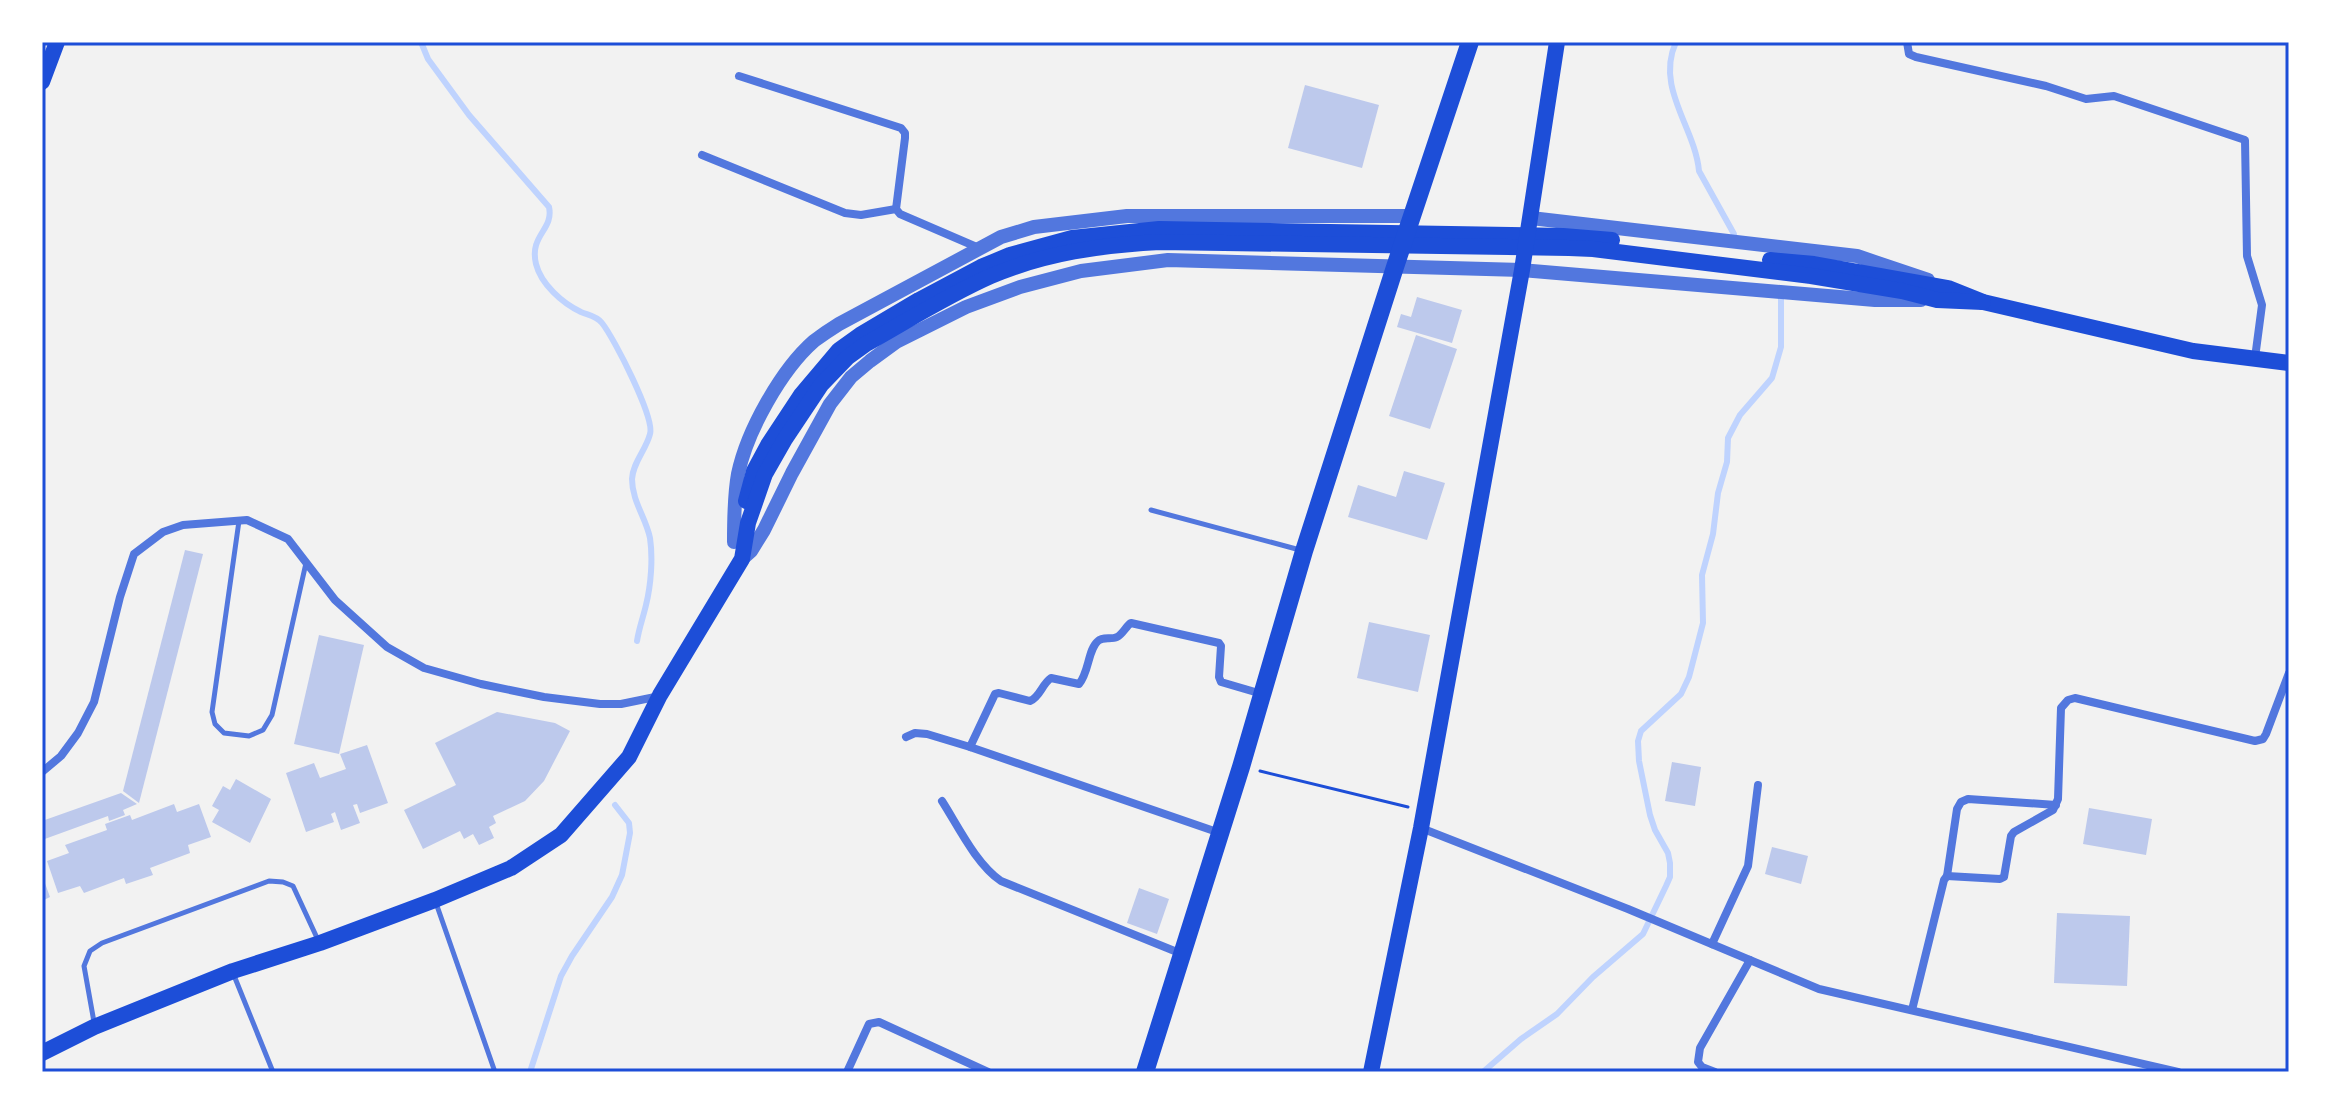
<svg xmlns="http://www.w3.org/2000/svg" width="2331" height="1114" viewBox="0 0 2331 1114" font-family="Quicksand,sans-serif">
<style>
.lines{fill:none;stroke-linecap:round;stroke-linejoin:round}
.stream{stroke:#bfd3fe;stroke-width:6}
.building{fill:#bdc9ec}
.path{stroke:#1d4ed8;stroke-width:3}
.service{stroke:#5277de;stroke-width:5}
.minor{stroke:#5277de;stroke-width:8}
.tertiary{stroke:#5277de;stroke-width:14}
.secondary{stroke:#1d4ed8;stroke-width:16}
.trunk{stroke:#1d4ed8;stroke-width:18}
.neatline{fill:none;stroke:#1d4ed8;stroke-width:3}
</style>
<rect width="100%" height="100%" fill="#f2f2f2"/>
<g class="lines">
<g class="stream">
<path d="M421 42 428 59 469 115 549 207C554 230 529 235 536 264 541 284 562 303 581 312 588 315 597 316 602 323 614 338 655 418 650 434 646 450 633 462 632 479 632 501 646 518 650 538 653 558 651 585 646 605 643 618 639 628 637 641"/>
<path d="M1676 42C1655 88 1695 127 1699 171L1734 234"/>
<path d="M530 1072 561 976 572 956 612 897 622 875 630 833 629 823 615 805"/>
<path d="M1483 1072 1521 1039 1557 1014 1593 977 1643 934 1666 886 1670 877V863L1668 853 1655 830 1650 815 1639 761 1638 741 1641 731 1681 694 1689 677 1703 623 1702 575 1713 534 1718 493 1727 462 1728 438 1740 415 1772 378 1781 347V295"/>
</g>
</g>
<g class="building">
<path d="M1305 85 1379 105 1362 168 1288 148Z"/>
<path d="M1417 297 1462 310 1452 343 1397 327 1401 314 1411 317Z"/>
<path d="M1416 335 1457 349 1430 429 1389 416Z"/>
<path d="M1404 471 1445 483 1427 540 1348 517 1358 485 1396 497Z"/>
<path d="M185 550 203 554 139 803 123 791Z"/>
<path d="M1369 622 1430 635 1418 692 1357 678Z"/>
<path d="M319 635 364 645 339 754 294 744Z"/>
<path d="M497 712 555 723 570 731 544 781 525 801 493 816 496 823 489 827 494 838 479 845 473 834 464 839 460 831 423 849 404 810 456 785 435 743Z"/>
<path d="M367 745 388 803 360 813 357 804 353 805 360 823 341 830 335 812 331 814 334 822 306 832 286 773 314 763 320 778 346 769 340 754Z"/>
<path d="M1672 762 1701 767 1695 806 1665 801Z"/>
<path d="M236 779 271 799 250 843 212 822 219 810 212 806 223 786 230 790Z"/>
<path d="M121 793 137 804 123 810 125 815 109 821 108 816 42 840V821Z"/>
<path d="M174 804 177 812 199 804 211 837 188 845 190 853 150 868 153 875 126 884 124 878 84 893 80 886 58 893 47 861 69 853 65 845 107 830 105 824 130 815 132 820Z"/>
<path d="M2089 808 2152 819 2146 855 2083 844Z"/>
<path d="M1772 847 1808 856 1801 884 1765 874Z"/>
<path d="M42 875 50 897 42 901Z"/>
<path d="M1139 888 1169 899 1157 934 1127 923Z"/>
<path d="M2057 913 2130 916 2127 986 2054 983Z"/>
</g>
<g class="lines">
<path class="path" d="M1260 771 1408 807"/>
<g class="service">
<path d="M1151 510 1300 550"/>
<path d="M239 521 212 712 215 724 224 733 249 736 263 730 272 715 306 563"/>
<path d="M436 903 495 1072"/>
<path d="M233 973 273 1072"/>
<path d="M94 1022 84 966 90 951 102 943 269 881 283 882 293 886 318 940"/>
</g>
<g class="minor">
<path d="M1907 42 1909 54 1916 57 2046 86 2086 99 2114 96 2245 140 2247 256 2262 305 2255 358"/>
<path d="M739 76 901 128 905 133V138L896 209 900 214 979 248"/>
<path d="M702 155 845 213 861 215 896 209"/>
<path d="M906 737 915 733 927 734 970 747 1220 833"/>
<path d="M970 747 995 694 999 693 1030 701C1040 697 1042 684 1051 678L1079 684C1089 673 1088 649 1098 641 1103 636 1111 640 1117 637 1123 634 1126 626 1131 623L1219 643 1221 646 1219 677 1221 682 1262 694"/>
<path d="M42 772 61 756 78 733 94 702 120 597 134 554 163 532 183 525 247 520 288 539 335 600 387 647 424 668 481 684 544 697 600 704H621L660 696"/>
<path d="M942 801C958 826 976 864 1001 881L1182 954"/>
<path d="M1421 828 1628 909 1819 989 2178 1072"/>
<path d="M1947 876 2000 879 2004 877 2011 836 2014 832 2053 810 2058 799 2061 708 2068 700 2075 698 2255 741 2263 739 2266 734 2289 673"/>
<path d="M1712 944 1748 866 1758 785"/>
<path d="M1912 1010 1944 880 1947 876 1957 809 1961 802 1968 799 2056 805"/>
<path d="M847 1072 869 1024 879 1022 988 1072"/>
<path d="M1715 1072 1702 1067 1698 1062 1700 1048 1750 960"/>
</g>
<g class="tertiary">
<path d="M1531 218 1857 256 1928 280"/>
<path d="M734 542C734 519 734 496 738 474 747 431 781 370 814 341 822 335 831 329 839 324L1001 237 1034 227 1127 216H1412"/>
<path d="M742 559 751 551 764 530 792 473 830 404 851 377 870 361 896 342 966 307 1020 287 1081 271 1168 260 1522 270 1875 300H1921"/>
</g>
<g class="secondary">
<path d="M42 82 57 42"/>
<path d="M1770 260 1814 264 1948 288 1983 302 2193 351 2289 363"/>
<path d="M746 501 754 471 768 445 801 395 839 350 860 335 919 300 981 267 1010 255 1072 238 1159 229 1563 236 1612 240"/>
<path d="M42 1053 94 1027 233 971 320 943 435 900 511 868 561 835 629 757 660 695 742 559 748 523 765 474 785 439 821 385 848 357 866 344C907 321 948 295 991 276 1045 253 1102 245 1160 242L1569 248 1593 249 1811 276 1902 291 1937 300 1983 302"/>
<path d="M1371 1072 1421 828 1522 270 1557 42"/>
</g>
<path class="trunk" d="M1145 1072 1241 767 1304 551 1395 267 1470 42"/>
</g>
<rect width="2331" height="1114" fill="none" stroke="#ffffff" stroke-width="88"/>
<rect x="44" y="44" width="2243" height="1026" class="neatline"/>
</svg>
